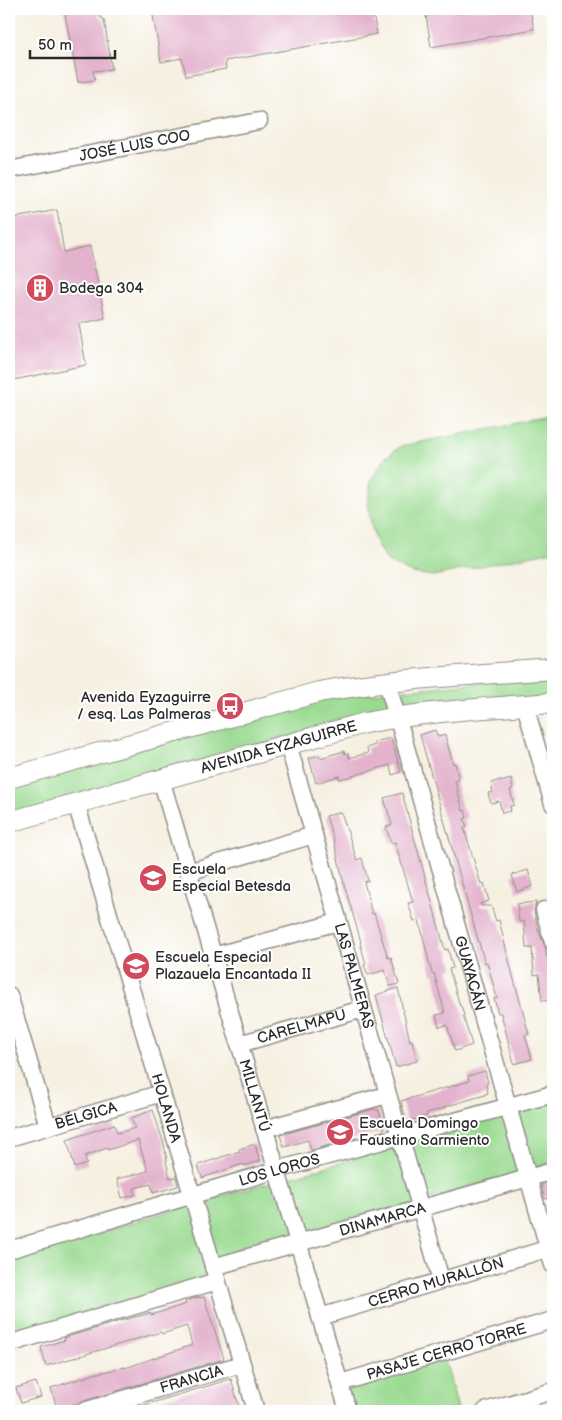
<svg xmlns="http://www.w3.org/2000/svg" width="562" height="1420" viewBox="0 0 562 1420" font-family="'Balsamiq Sans',sans-serif">
<style>
.green{fill:#9ada90;stroke:#62825e}
.building{fill:#e3b3ce}
.lines{fill:none;stroke-linecap:round;stroke-linejoin:round}
.minor-casing{stroke:#908e86;stroke-width:19}
.major-casing{stroke:#908e86;stroke-width:22}
.minor{stroke:#fff;stroke-width:16}
.major{stroke:#fff;stroke-width:20}
.labels{text-anchor:middle;stroke-width:4;stroke-linejoin:round;paint-order:stroke}
.street-label{font-size:15px;fill:#2b2b2b;stroke:#fff}
.poi-label{font-size:15px;fill:#2b2b2b;stroke:#fff;text-anchor:start}
</style>
<rect width="100%" height="100%" fill="#fff"/>
<filter id="ink" filterUnits="userSpaceOnUse"><feTurbulence type="fractalNoise" baseFrequency=".02" numOctaves="2"/><feDisplacementMap in="SourceGraphic" scale="10" xChannelSelector="R" yChannelSelector="G"/><feConvolveMatrix kernelMatrix="1 2 1 2 8 2 1 2 1" color-interpolation-filters="sRGB"/></filter>
<filter id="wash" filterUnits="userSpaceOnUse"><feTurbulence type="fractalNoise" baseFrequency=".0096" numOctaves="4" result="noise"/><feDisplacementMap in="SourceGraphic" scale="20" xChannelSelector="R" yChannelSelector="G"/><feGaussianBlur stdDeviation="1.12" result="paint"/><feColorMatrix in="noise" values="0 0 0 0 0 0 0 0 0 0 0 0 0 0 0 0 0 1.4 0 .05"/><feComposite in="paint" operator="in"/></filter>
<g filter="url(#wash)">
<rect width="100%" height="100%" fill="#f6f0e1"/>
<g class="green">
<path d="M553 416V551L433 576 412 573 388 562 377 546 371 524 368 502 371 480 385 458 401 446Z"/>
<path d="M553 675V699L417 709 9 818V784L323 698Z"/>
<path d="M553 1103V1163L204 1265 206 1276 9 1335V1261L186 1206Z"/>
<path d="M445 1360 458 1409 452 1411H354L346 1387Z"/>
</g>
<g id="blocks">
<g class="building">
<path d="M64 9H90L104 20 112 69 93 71 95 80 78 82Z"/>
<path d="M159 9H372L377 34 225 61 226 69 186 76 182 58 161 62 152 10Z"/>
<path d="M425 9H530L534 29 431 47Z"/>
<path d="M57 210 64 252 90 246 105 318 79 324 86 365 9 381V219Z"/>
<path d="M435 730 438 737 445 735 453 764 455 763 459 780 455 781 463 811 465 810 467 818 464 819 467 827 464 828 481 884 484 883 489 901 480 904 481 906H491L496 921 499 920 510 965 529 1034 525 1035 532 1059 514 1064 501 1013H498L494 998H497L487 962 485 963 472 919 420 735Z"/>
<path d="M391 738 401 772 392 775 390 765 349 777 339 779V776L316 783 309 758 319 755 320 758 344 751 345 754 348 753 349 758 368 753 367 748 375 745 374 742Z"/>
<path d="M511 779 513 789 510 790 514 805 510 806 511 811 502 813 499 801 491 803 488 793 493 792 491 783 500 780V782Z"/>
<path d="M402 793 445 950 448 949 453 968 449 969 460 1006H461L464 1015 463 1016 472 1045 455 1051 447 1025 439 1027 436 1015 445 1013 434 973 432 974 419 920 414 921 408 903 413 902 395 842 391 843 386 827 392 825 384 798Z"/>
<path d="M341 812 357 860 362 858 368 881 364 882 372 914 374 913 388 958 391 957 399 984 390 986 385 970 368 975 364 965 366 964 360 943 361 942 344 884 334 841 326 816Z"/>
<path d="M528 870 533 886 517 892 512 875Z"/>
<path d="M536 902 534 912 538 929 546 949V956L552 955 553 1000 542 1001 539 974 534 975 532 948H526L524 921 519 922 517 904Z"/>
<path d="M398 988 410 1041 412 1040 417 1061 396 1067 376 995Z"/>
<path d="M485 1071 488 1083 486 1084 488 1093 485 1094V1095L444 1107 445 1108 427 1113V1116L409 1121 406 1119 401 1101 469 1081 468 1076Z"/>
<path d="M374 1109 379 1111 384 1128 383 1131 311 1150 308 1140 284 1147 280 1135Z"/>
<path d="M153 1110 164 1144 167 1161H166L170 1178 176 1177 178 1186 153 1193 151 1184 134 1188 135 1195 122 1198 117 1179 148 1171 138 1140 108 1150 107 1148 85 1156 87 1164 75 1168 67 1140 114 1124 117 1133 135 1128 131 1118Z"/>
<path d="M255 1144 260 1161 244 1166 243 1164 202 1178 198 1165 240 1151 239 1149Z"/>
<path d="M553 1181V1197L545 1199 541 1185Z"/>
<path d="M200 1297V1298L204 1297 224 1359 57 1409 51 1388 94 1374 125 1367V1368L192 1345 187 1326 162 1334 161 1332 144 1337 46 1366 41 1347 65 1340 64 1338 127 1319 150 1313 151 1315 186 1304 185 1301Z"/>
<path d="M231 1379 239 1406 223 1411H218L217 1407 201 1411H131V1409Z"/>
<path d="M36 1382 41 1397 21 1403 16 1388Z"/>
</g>
</g>
</g>
<g filter="url(#ink)">
<use href="#blocks" fill-opacity="0" stroke="#908e86" stroke-width="1"/>
<g class="lines">
<defs>
<g id="minor">
<path id="s1" d="M9 170 259 121"/>
<path id="s2" d="M387 683 402 733 553 1265"/>
<path d="M525 705 553 804"/>
<path id="s3" d="M288 744 441 1280"/>
<path id="s4" d="M161 779 348 1411"/>
<path id="s5" d="M76 803 256 1411"/>
<path d="M188 872 314 835"/>
<path d="M544 910 553 942"/>
<path d="M213 956 338 922"/>
<path d="M9 995 48 1126"/>
<path id="s6" d="M239 1044 363 1009"/>
<path d="M264 1129 387 1095"/>
<path id="s7" d="M9 1138 162 1093"/>
<path id="s8" d="M9 1250 277 1170 553 1094"/>
<path id="s9" d="M213 1267 553 1171"/>
<path id="s10" d="M320 1317 553 1247"/>
<path d="M9 1344 217 1281"/>
<path id="s11" d="M340 1383 553 1320"/>
<path id="s12" d="M84 1411 242 1364"/>
<path d="M485 1411 553 1391"/>
</g>
<g id="major">
<path d="M9 778 319 692C396 678 475 675 553 669"/>
<path id="s13" d="M9 822 365 723C427 711 490 708 553 703"/>
</g>
</defs>
<use href="#minor" class="minor-casing"/>
<use href="#major" class="major-casing"/>
<use href="#minor" class="minor"/>
<use href="#major" class="major"/>
</g>
</g>
<defs>
<symbol id="building-disc" viewBox="-11 -11 22 22"><circle r="9.5" fill="#d1495b" stroke="#fff"/><path d="M-4-6H4V6H1V3H-1V6H-4ZM-2.5-4.3h1.7v1.8h-1.7ZM.8-4.3h1.7v1.8H.8ZM-2.5-1h1.7V.8h-1.7ZM.8-1h1.7V.8H.8Z" fill="#fff"/></symbol>
<symbol id="bus-disc" viewBox="-11 -11 22 22"><circle r="9.5" fill="#d1495b" stroke="#fff"/><path d="M-5-6H5V4H4V6H2V4H-2V6H-4V4H-5ZM-3.5-4V0h7V-4ZM-3.5 1.2v1.5H-2V1.2ZM2 1.2v1.5H3.5V1.2Z" fill="#fff"/></symbol>
<symbol id="school-disc" viewBox="-11 -11 22 22"><circle r="9.5" fill="#d1495b" stroke="#fff"/><path d="M0-5L7-2L0 1L-7-2ZM-4 1L0 2.5L4 1V4Q0 6-4 4Z" fill="#fff"/></symbol>
</defs>
<g fill-rule="evenodd">
<use href="#building-disc" x="24" y="272" width="32" height="32"/>
<use href="#bus-disc" x="214" y="690" width="32" height="32"/>
<use href="#school-disc" x="137" y="862" width="32" height="32"/>
<use href="#school-disc" x="120" y="950" width="32" height="32"/>
<use href="#school-disc" x="324" y="1116" width="32" height="32"/>
</g>
<g class="labels">
<g class="street-label">
<text dy="5" stroke="none"><textPath href="#s1" startOffset="128">JOSÉ LUIS COO</textPath></text>
<text dy="5" stroke="none"><textPath href="#s13" startOffset="280">AVENIDA EYZAGUIRRE</textPath></text>
<text dy="5" stroke="none"><textPath href="#s2" startOffset="302">GUAYACÁN</textPath></text>
<text dy="5" stroke="none"><textPath href="#s3" startOffset="241">LAS PALMERAS</textPath></text>
<text dy="5" stroke="none"><textPath href="#s6" startOffset="65">CARELMAPU</textPath></text>
<text dy="5" stroke="none"><textPath href="#s4" startOffset="330">MILLANTÚ</textPath></text>
<text dy="5" stroke="none"><textPath href="#s5" startOffset="318">HOLANDA</textPath></text>
<text dy="5" stroke="none"><textPath href="#s7" startOffset="80">BÉLGICA</textPath></text>
<text dy="5" stroke="none"><textPath href="#s8" startOffset="282">LOS LOROS</textPath></text>
<text dy="5" stroke="none"><textPath href="#s9" startOffset="176">DINAMARCA</textPath></text>
<text dy="5" stroke="none"><textPath href="#s10" startOffset="121">CERRO MURALLÓN</textPath></text>
<text dy="5" stroke="none"><textPath href="#s11" startOffset="111">PASAJE CERRO TORRE</textPath></text>
<text dy="5" stroke="none"><textPath href="#s12" startOffset="112">FRANCIA</textPath></text>
</g>
<g class="poi-label">
<text x="59" y="293">Bodega 304</text>
<text x="211" y="702" text-anchor="end">Avenida Eyzaguirre<tspan x="211" dy="17">/ esq. Las Palmeras</tspan></text>
<text x="172" y="874">Escuela<tspan x="172" dy="17">Especial Betesda</tspan></text>
<text x="155" y="962">Escuela Especial<tspan x="155" dy="17">Plazauela Encantada II</tspan></text>
<text x="359" y="1128">Escuela Domingo<tspan x="359" dy="17">Faustino Sarmiento</tspan></text>
</g>
</g>
<rect width="562" height="1420" fill="none" stroke="#fff" stroke-width="30"/>
<path d="M30 50v8h85v-8" fill="none" stroke="#2b2b2b" stroke-width="2.5"/>
<text x="38" y="50" font-size="15" fill="#2b2b2b" stroke="#ffffff" stroke-width="4" paint-order="stroke">50 m</text>
</svg>
